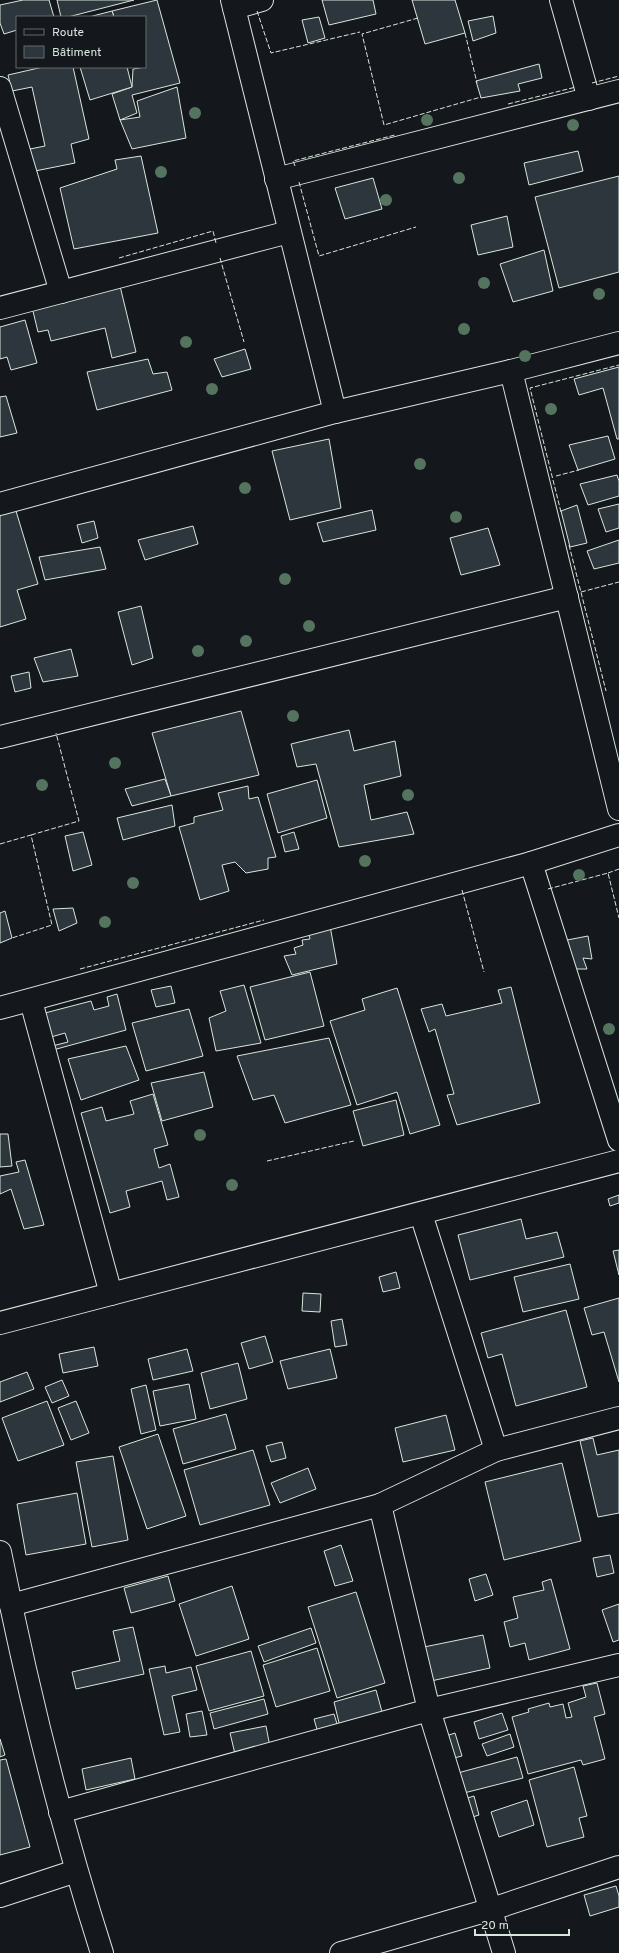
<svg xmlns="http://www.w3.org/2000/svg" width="619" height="1953" viewBox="0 0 619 1953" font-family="Overpass,sans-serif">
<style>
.building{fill:#2c363c;stroke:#d8e6dc}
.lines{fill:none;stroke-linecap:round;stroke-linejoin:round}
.minor-casing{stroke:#d8e6dc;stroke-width:24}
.tertiary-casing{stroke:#d8e6dc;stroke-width:24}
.minor{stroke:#14181c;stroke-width:22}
.tertiary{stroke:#14181c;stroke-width:22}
.fence{stroke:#d8e6dc;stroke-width:1;stroke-dasharray:5 2;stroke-linecap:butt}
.tree{fill:#55745f}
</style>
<rect width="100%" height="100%" fill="#14181c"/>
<g class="building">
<path d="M23 0H49L54 17H17V30L4 34 0 23V5Z"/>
<path d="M57 0H134L68 17H61Z"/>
<path d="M157 0 180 83 132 95 137 113 120 120 112 94 132 87 133 69 145 67V17H114L112 11Z"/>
<path d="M322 0H373L376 14 329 25Z"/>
<path d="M412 0H455L465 33 425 44Z"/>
<path d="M112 11 114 17H89Z"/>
<path d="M493 16 496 33 473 41 468 21Z"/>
<path d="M319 17 325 38 308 43 302 20Z"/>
<path d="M539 64 542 78 518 84 520 91 481 98 476 81Z"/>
<path d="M43 67H73L89 139 71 144 75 163 35 171 30 149 45 146 32 87 12 91 8 75Z"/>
<path d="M80 67H127L132 87 90 100Z"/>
<path d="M177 87 186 138 132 149 120 120 140 117 137 101Z"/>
<path d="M578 151 583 171 529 185 524 163Z"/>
<path d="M141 156 158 233 74 249 60 188 117 169 115 160Z"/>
<path d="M619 176V272L559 288 535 197Z"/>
<path d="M373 178 382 209 345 219 335 188Z"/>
<path d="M507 216 513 247 478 255 471 225Z"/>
<path d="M544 250 553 291 513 302 500 264Z"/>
<path d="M120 286 136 352 112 358 105 328 51 341 48 330 38 332 32 307Z"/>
<path d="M25 320 37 363 11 370 7 357 0 359V327Z"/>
<path d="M245 349 251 369 222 377 214 359Z"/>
<path d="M148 359 153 374 167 372 172 390 97 410 87 372Z"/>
<path d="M619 367V439H617L603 388 579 395 574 379Z"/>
<path d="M6 396 17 433 0 437V397Z"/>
<path d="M608 436 615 459 578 470 569 445Z"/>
<path d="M329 439 341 508 290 520 272 451Z"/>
<path d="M617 475 619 481V496L588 505 580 484Z"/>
<path d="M13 501 38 584 17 590 26 619 0 627V505Z"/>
<path d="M619 504V528L606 532 598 509Z"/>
<path d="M577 505 587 543 570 547 561 511Z"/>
<path d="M372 510 376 530 323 542 317 523Z"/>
<path d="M94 521 98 538 82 543 77 525Z"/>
<path d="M193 526 198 544 145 560 138 540Z"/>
<path d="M488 528 500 565 461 575 450 538Z"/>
<path d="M619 540V563L594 569 587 551Z"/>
<path d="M100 547 106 569 45 580 39 557Z"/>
<path d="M141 606 153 658 132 665 118 612Z"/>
<path d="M71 649 78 676 43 682 34 658Z"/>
<path d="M29 672 31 688 15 692 11 676Z"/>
<path d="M241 711 259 775 171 796 152 733Z"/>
<path d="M349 730 354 751 395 741 401 776 364 785 371 820 407 812 414 834 339 847 316 764 297 767 291 744Z"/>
<path d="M165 779 171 796 132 806 125 789Z"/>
<path d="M317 780 327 818 278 833 267 794Z"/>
<path d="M248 786 249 799 258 797 276 857 268 858V869L246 873 235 862 222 865 229 891 200 900 179 827 194 823V817L223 810 218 793Z"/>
<path d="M172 805 175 826 123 840 117 818Z"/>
<path d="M83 832 92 865 73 871 65 836Z"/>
<path d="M294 832 299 849 285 852 281 836Z"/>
<path d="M73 908 77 923 59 931 53 909Z"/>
<path d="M5 911 12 938 0 943V913Z"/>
<path d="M330 926 337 964 292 975 284 956 296 954 294 948 303 945 302 940 310 939 308 931Z"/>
<path d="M588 936 592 959 583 958 587 969H571L562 941Z"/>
<path d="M310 972 324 1026 265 1040 250 987Z"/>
<path d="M244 985 261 1043 216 1051 209 1018 226 1011 220 991Z"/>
<path d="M171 986 175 1003 156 1007 151 990Z"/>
<path d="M511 987 540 1103 457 1125 447 1095 454 1094 435 1029 429 1032 421 1009 442 1004 446 1016 502 1003 498 990Z"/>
<path d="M397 988 440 1125 410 1134 397 1092 357 1105 330 1021 365 1010 362 999Z"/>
<path d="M117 994 126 1030 53 1050 52 1046 68 1042 65 1033 51 1037 45 1013 91 1001 94 1010 109 1006 107 997Z"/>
<path d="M189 1009 203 1056 146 1071 132 1023Z"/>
<path d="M329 1038 351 1105 285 1123 274 1095 253 1100 237 1056Z"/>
<path d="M126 1046 139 1080 81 1100 68 1059Z"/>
<path d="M204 1072 213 1107 162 1121 151 1083Z"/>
<path d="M153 1094 168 1145 154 1149 159 1168 170 1164 179 1197 167 1200 162 1181 126 1191 130 1207 110 1213 81 1113 102 1107 106 1121 134 1114 130 1101Z"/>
<path d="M396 1100 404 1135 363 1146 353 1111Z"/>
<path d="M0 1134H8L12 1166 0 1167Z"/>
<path d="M25 1160 44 1225 24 1229 11 1189 0 1194V1176L19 1172 16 1162Z"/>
<path d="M619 1195V1203L610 1206 608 1199Z"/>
<path d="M521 1219 526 1239 557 1232 564 1257 470 1280 458 1235Z"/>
<path d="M619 1250V1275L613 1251Z"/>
<path d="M570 1264 579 1299 523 1312 514 1277Z"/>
<path d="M396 1272 400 1288 383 1292 379 1277Z"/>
<path d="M303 1293 321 1294 320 1312 302 1311Z"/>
<path d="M619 1298V1382L604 1332 592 1335 584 1308Z"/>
<path d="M566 1310 587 1387 516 1406 502 1354 488 1358 481 1333Z"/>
<path d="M342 1319 347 1345 335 1347 331 1321Z"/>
<path d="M265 1336 273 1362 249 1369 241 1343Z"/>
<path d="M94 1347 98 1366 63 1373 59 1354Z"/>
<path d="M187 1349 193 1371 153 1380 148 1359Z"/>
<path d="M330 1349 337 1378 288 1389 280 1361Z"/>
<path d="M238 1363 247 1399 210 1409 201 1373Z"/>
<path d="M27 1372 34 1389 0 1402V1382Z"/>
<path d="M62 1380 69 1396 52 1403 45 1387Z"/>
<path d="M189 1384 196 1419 160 1426 153 1391Z"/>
<path d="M146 1385 156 1430 141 1434 131 1389Z"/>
<path d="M47 1401 64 1445 18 1461 2 1418Z"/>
<path d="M76 1401 89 1433 71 1440 58 1408Z"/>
<path d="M226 1414 236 1449 183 1464 173 1429Z"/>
<path d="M446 1415 455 1450 403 1462 395 1428Z"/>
<path d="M158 1434 186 1516 147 1529 119 1447Z"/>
<path d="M593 1438 597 1455 619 1450V1513L598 1517 580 1441Z"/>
<path d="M282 1442 286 1458 271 1462 266 1446Z"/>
<path d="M253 1450 270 1505 200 1525 184 1470Z"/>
<path d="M113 1456 128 1540 92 1547 76 1462Z"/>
<path d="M562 1463 581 1541 504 1560 485 1482Z"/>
<path d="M308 1468 316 1489 280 1503 271 1483Z"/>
<path d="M77 1493 86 1544 26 1555 17 1504Z"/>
<path d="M341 1545 353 1581 335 1586 324 1551Z"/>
<path d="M610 1555 614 1573 597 1577 593 1558Z"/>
<path d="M486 1574 493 1595 475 1601 469 1579Z"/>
<path d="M168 1576 175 1601 131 1613 124 1588Z"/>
<path d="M551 1579 570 1649 529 1660 525 1643 510 1647 504 1622 518 1618 513 1597 544 1590 542 1582Z"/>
<path d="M232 1586 249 1639 196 1656 179 1604Z"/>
<path d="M356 1592 385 1683 337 1698 308 1607Z"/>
<path d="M619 1604V1640L613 1642 602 1610Z"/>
<path d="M133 1627 144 1674 76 1689 72 1672 120 1661 113 1631Z"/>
<path d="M311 1628 316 1643 264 1662 258 1646Z"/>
<path d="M483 1635 490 1668 431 1681 424 1647Z"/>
<path d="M317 1648 330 1691 276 1707 263 1665Z"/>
<path d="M251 1651 264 1696 209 1711 196 1666Z"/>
<path d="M165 1666 166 1673 191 1667 197 1690 172 1696 180 1732 164 1735 149 1669Z"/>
<path d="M597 1683 605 1714 594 1717 605 1759 583 1765 581 1760 528 1774 512 1717 529 1712 528 1709 549 1703 550 1707 563 1704 566 1718 572 1717 568 1703 586 1697 583 1686Z"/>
<path d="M376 1690 384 1719 341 1731 334 1702Z"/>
<path d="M264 1699 268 1714 214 1729 210 1713Z"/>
<path d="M202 1711 207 1735 190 1737 186 1714Z"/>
<path d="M502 1713 508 1730 479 1739 474 1722Z"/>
<path d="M334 1714 338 1727 318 1733 314 1719Z"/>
<path d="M266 1726 270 1747 235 1754 230 1733Z"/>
<path d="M455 1733 462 1756 450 1759 443 1737Z"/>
<path d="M510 1734 514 1747 487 1756 482 1744Z"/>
<path d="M0 1739 5 1755 0 1757Z"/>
<path d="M517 1757 523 1778 460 1794 454 1774Z"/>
<path d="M131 1758 135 1779 86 1790 82 1769Z"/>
<path d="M6 1759 30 1847 0 1855V1760Z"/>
<path d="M574 1767 587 1816 579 1818 584 1837 547 1847 529 1780Z"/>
<path d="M474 1796 479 1815 466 1819 461 1800Z"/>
<path d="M527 1800 534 1825 499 1837 491 1812Z"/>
<path d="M616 1886 619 1896V1907L590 1916 584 1895Z"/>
</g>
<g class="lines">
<defs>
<g id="minor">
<path d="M232 0 335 412"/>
<path d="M561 0 589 99"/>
<path d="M234 8 262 0"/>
<path d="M0 88 61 292"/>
<path d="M276 179 619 91"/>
<path d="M0 308 289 232"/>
<path d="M511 371 619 809"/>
<path d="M0 504 335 412 511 371 619 343"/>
<path d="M0 737 567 597"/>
<path d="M531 863 619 1140"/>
<path d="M31 1001 111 1294"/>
<path d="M0 1008 531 863 619 835"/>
<path d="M421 1214 496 1450"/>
<path d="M380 1505 429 1710 504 1953"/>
<path d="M0 1552C27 1687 60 1822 102 1953"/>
<path d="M11 1605 380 1505 496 1450 619 1418"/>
<path d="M60 1812 429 1710 619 1665"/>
<path d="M0 1896 76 1871"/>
<path d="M341 1953 492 1909 619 1867"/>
</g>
<path id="tertiary" d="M0 1323 619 1161"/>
</defs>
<use href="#minor" class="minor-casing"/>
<use href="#tertiary" class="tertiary-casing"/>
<use href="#minor" class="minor"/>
<use href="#tertiary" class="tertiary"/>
<g class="fence">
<path d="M257 11 271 53 360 32"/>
<path d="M418 18 362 34 384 125 481 97"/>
<path d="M465 33 477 83"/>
<path d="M592 83 619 76"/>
<path d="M508 104 576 87"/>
<path d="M295 166 293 161 395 135"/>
<path d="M299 182 319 256 416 227"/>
<path d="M119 258 213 231 216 243"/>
<path d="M220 258 244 342"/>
<path d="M556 476 579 470"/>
<path d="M561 512 530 388 619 365"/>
<path d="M569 545 606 691"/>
<path d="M581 592 619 582"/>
<path d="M31 835 79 821 56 733"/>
<path d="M0 844 31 835 52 925 12 938"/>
<path d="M608 873 619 869"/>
<path d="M548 889 608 873 619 918"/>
<path d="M462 890 484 972"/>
<path d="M80 969 264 920"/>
<path d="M267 1161 354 1141"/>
</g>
</g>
<g class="tree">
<circle cx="195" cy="113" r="6"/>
<circle cx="427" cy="120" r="6"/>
<circle cx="573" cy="125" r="6"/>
<circle cx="161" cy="172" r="6"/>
<circle cx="459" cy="178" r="6"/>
<circle cx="386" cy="200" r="6"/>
<circle cx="484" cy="283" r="6"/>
<circle cx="599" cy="294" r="6"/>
<circle cx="464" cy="329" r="6"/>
<circle cx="186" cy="342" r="6"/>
<circle cx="525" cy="356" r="6"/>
<circle cx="212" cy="389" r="6"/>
<circle cx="551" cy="409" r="6"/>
<circle cx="420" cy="464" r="6"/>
<circle cx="245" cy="488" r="6"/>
<circle cx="456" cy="517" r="6"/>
<circle cx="285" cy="579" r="6"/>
<circle cx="309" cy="626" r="6"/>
<circle cx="246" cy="641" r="6"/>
<circle cx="198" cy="651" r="6"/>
<circle cx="293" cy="716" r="6"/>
<circle cx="115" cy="763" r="6"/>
<circle cx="42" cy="785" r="6"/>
<circle cx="408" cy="795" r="6"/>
<circle cx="365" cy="861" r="6"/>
<circle cx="579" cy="875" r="6"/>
<circle cx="133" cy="883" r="6"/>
<circle cx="105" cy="922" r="6"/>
<circle cx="609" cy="1029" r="6"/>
<circle cx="200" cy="1135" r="6"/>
<circle cx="232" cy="1185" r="6"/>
</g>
<rect x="16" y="16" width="130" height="52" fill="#14181c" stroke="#626a69"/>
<rect x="24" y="29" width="20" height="6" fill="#14181c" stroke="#626a69"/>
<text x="52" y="36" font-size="12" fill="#d8e6dc">Route</text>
<rect x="24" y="46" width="20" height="12" fill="#2c363c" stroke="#626a69"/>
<text x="52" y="56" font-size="12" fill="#d8e6dc">Bâtiment</text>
<path d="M475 1929v6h94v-6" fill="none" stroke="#d8e6dc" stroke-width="2"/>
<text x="481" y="1929" font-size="12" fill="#d8e6dc" stroke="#14181c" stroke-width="3" paint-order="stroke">20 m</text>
</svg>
